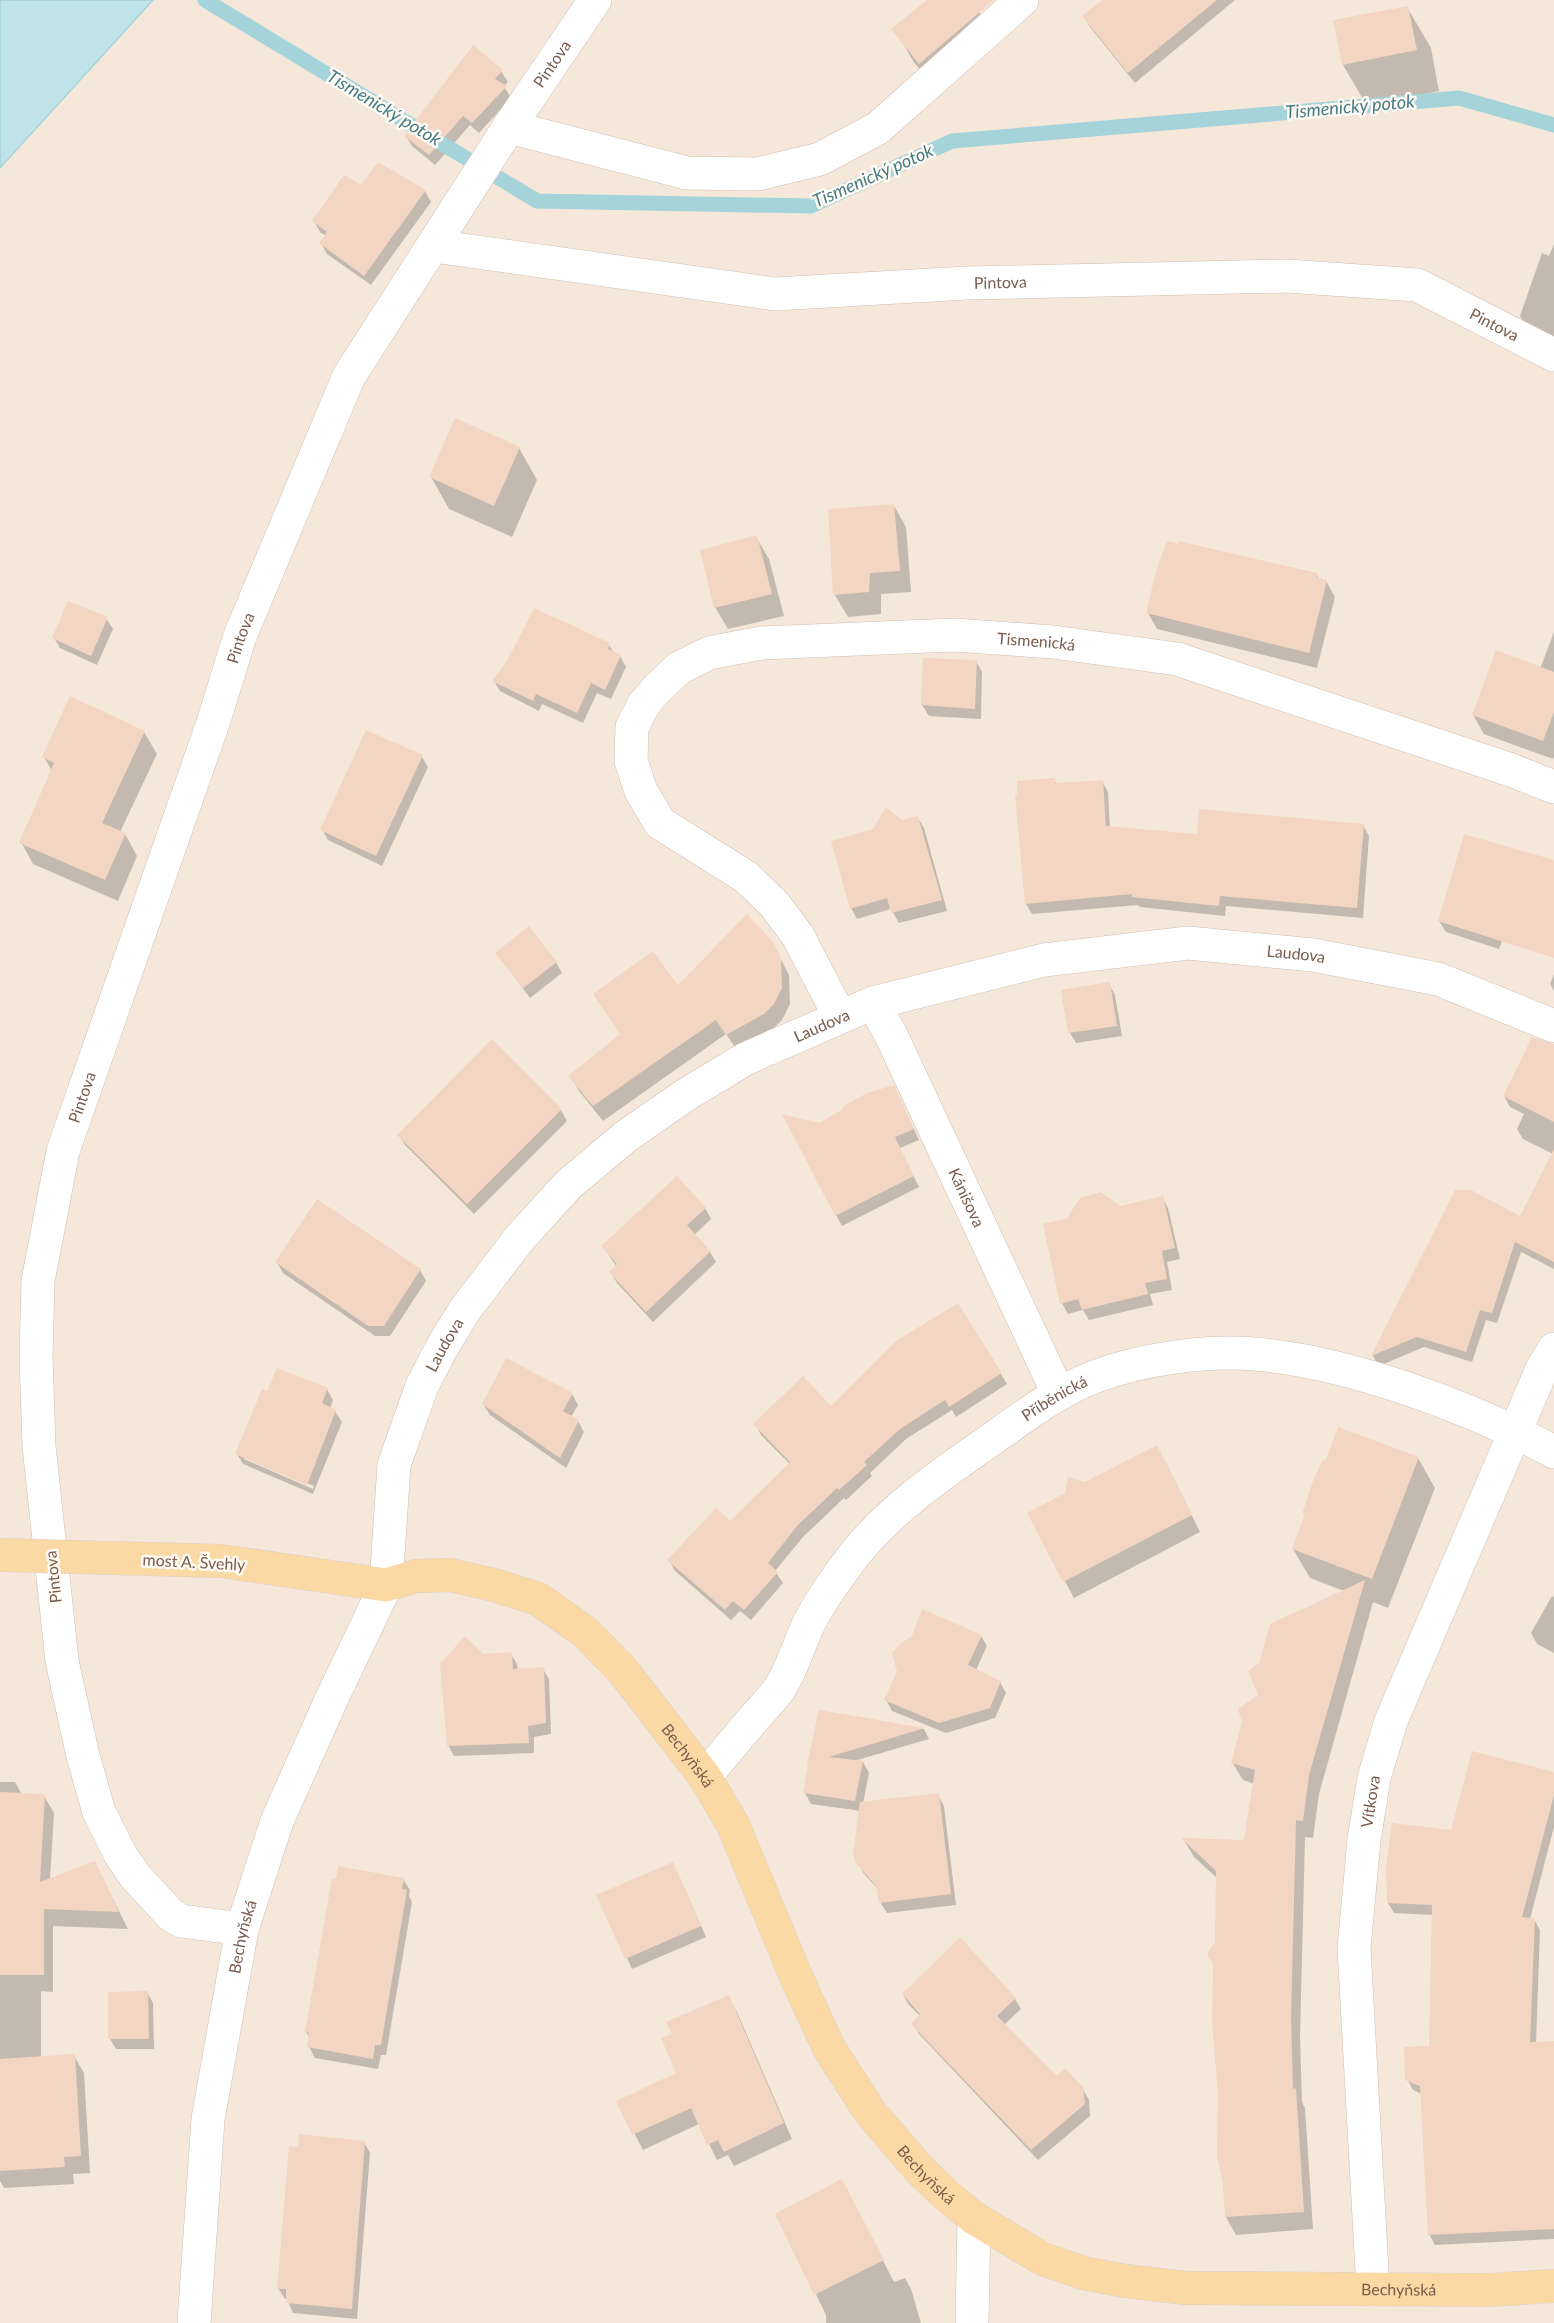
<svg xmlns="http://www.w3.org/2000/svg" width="1554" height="2323" viewBox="0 0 1554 2323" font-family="Lato,sans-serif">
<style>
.residential{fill:#f5e8da}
.water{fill:#bfe3e8;stroke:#a5d3da;stroke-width:1.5}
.shadow{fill:#0003;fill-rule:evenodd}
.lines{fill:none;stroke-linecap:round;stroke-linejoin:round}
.stream{stroke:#a5d3da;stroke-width:15}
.building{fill:#f3d5c3}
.minor-casing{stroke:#d1beb0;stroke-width:34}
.major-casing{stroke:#dad1cd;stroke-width:34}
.minor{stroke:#fff;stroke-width:33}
.major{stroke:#fbd9a5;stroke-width:33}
.major-bridge-casing{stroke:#dad1cd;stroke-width:34;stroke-linecap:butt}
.major-bridge{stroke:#fbd9a5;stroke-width:33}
.labels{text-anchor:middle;stroke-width:5;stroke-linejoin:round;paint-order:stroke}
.street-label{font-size:16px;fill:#7a5c4d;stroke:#fffaf3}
.water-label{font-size:18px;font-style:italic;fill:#437c86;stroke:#fffaf3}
</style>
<rect width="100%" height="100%" fill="#fdf6ec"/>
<path class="residential" d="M153 0H1554V2323H0V168Z"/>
<path class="water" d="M0 0H153L0 168Z"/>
<g class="shadow">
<path d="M930 0H971L993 33 932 85 913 61 900 38Z"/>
<path d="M1102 0H1235L1135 83 1090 27 1084 17 1102 2Z"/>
<path d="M1407 7 1431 48 1439 91 1367 106 1343 65Z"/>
<path d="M501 71 508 82 504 86 511 98 479 133 470 125 435 165 412 146 406 136Z"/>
<path d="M362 187 425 191 431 202 371 285 327 254 321 243 326 236 320 232 314 221Z"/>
<path d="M1554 244V351L1537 345 1520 316 1542 253 1549 256Z"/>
<path d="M519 448 537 480 512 537 449 509 431 477Z"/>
<path d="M894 506 906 527 911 592 881 594V614L848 617 835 595Z"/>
<path d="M756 537 769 559 784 616 728 629 715 607Z"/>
<path d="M1316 574 1320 580 1326 581 1335 597 1317 668 1157 629 1148 613Z"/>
<path d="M106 618 113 629 97 665 60 648 54 638Z"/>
<path d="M1554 632V757L1553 759 1484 734 1473 715 1540 669Z"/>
<path d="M609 645 614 653 620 656 626 667 611 699 597 693 583 723 542 704 539 711 500 691 494 681Z"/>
<path d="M925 660 976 661 982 672 981 719 929 716 922 705Z"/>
<path d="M144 732 157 754 120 832 125 834 137 856 118 901 33 864 21 842 52 771 44 757Z"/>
<path d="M422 757 428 767 382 866 328 840 322 829Z"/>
<path d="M1054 780 1057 784 1102 781 1108 792 1110 828 1198 836 1363 825 1369 836 1363 918 1226 906 1225 916 1140 907 1138 905 1032 914 1026 904Z"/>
<path d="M918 818 924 828 947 911 899 923 891 909 857 919 851 908 902 822Z"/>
<path d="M1531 864 1499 949 1446 932 1439 921Z"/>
<path d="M773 944 789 975 790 1004 782 1020 773 1029 737 1050 726 1034 603 1121 579 1091 570 1076 678 987Z"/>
<path d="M497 953 556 962 562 973 530 998Z"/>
<path d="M1554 974V991L1550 984Z"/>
<path d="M1109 984 1115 995 1122 1036 1076 1043 1070 1033Z"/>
<path d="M492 1042 561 1110 567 1121 474 1214 405 1145 399 1135Z"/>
<path d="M1554 1051V1269L1521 1252 1497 1323 1486 1320 1472 1362 1424 1347 1379 1366 1373 1356 1456 1192 1520 1218 1553 1154 1523 1139 1517 1129 1524 1114 1510 1107 1504 1096Z"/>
<path d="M899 1097 919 1140 900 1148 919 1187 842 1226 836 1215 819 1124Z"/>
<path d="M1162 1197 1168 1208 1180 1259 1167 1262 1172 1290 1150 1294 1153 1305 1089 1320 1083 1310 1068 1314 1062 1303 1068 1219Z"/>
<path d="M705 1208 711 1219 694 1235 710 1252 716 1262 653 1322 617 1283 611 1273 617 1267 603 1247Z"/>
<path d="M277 1262 420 1270 426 1281 390 1336H375L283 1273Z"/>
<path d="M958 1305 1007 1384 956 1417 952 1410 906 1439 870 1473 872 1476 846 1500 844 1498 803 1537 775 1571 783 1583 751 1620 740 1611 731 1620 675 1571 669 1560 730 1523 790 1464 761 1435 755 1424 831 1408Z"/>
<path d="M327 1389 333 1400 330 1409 335 1411 342 1422 313 1494 243 1464 237 1454 268 1393ZM244 1456 314 1486 313 1489 244 1459Z"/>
<path d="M572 1394 578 1405 571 1417 578 1421 584 1432 566 1468 490 1415 483 1404Z"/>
<path d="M1418 1458 1435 1488 1388 1608 1373 1602 1319 1794 1313 1838 1305 1837 1300 2037 1302 2102 1305 2108 1313 2229 1236 2235 1226 2217 1219 2094 1216 1943 1218 1879 1194 1857 1184 1840 1246 1842 1255 1784 1243 1780 1232 1762 1260 1696 1344 1591 1310 1578 1293 1549Z"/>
<path d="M1166 1463 1200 1532 1074 1598 1029 1514Z"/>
<path d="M1552 1596 1554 1597V1653L1537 1644 1531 1633Z"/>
<path d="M981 1636 987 1646 976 1670 1000 1682 1006 1693 995 1718 946 1733 892 1711 886 1700Z"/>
<path d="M511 1654 517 1664 518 1670 543 1669 549 1679 551 1734 534 1737V1753L454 1756 448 1745 482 1656Z"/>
<path d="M820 1712 924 1729 929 1739 854 1761 863 1762 869 1773 863 1804 938 1795 944 1806 956 1905 887 1913 880 1902 879 1890 864 1874 858 1863 861 1811 811 1804 805 1793Z"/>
<path d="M1554 1773V1827L1530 1919H1534L1540 1930 1536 2043H1554V2239L1435 2245 1429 2234 1422 2094 1413 2090 1407 2079 1430 2048 1434 1915 1394 1913 1388 1903 1452 1831Z"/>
<path d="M0 1782H15L22 1795 44 1796 54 1813 50 1880 95 1863 128 1929 53 1926V1992L41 1991V2058L74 2056 84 2073 90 2173 73 2174 74 2184 4 2188 0 2181Z"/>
<path d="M678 1874 706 1937 632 1969 598 1896Z"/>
<path d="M403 1879 410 1890 409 1896 412 1902 386 2055H381L378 2069 315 2058 309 2047 310 2038 306 2032Z"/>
<path d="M147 1992 153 2003 154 2049H116L110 2039Z"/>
<path d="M903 1995 1015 1999 1021 2009 1004 2025 1057 2078 1082 2088 1089 2100 1090 2116 1038 2160 919 2034 913 2024 920 2016 909 2005Z"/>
<path d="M728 1997 737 2012 792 2139 734 2166 728 2155 717 2160 699 2124 643 2150 618 2102 678 2074 674 2034Z"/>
<path d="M364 2142 370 2153 357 2319 293 2313 287 2299H285L278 2288Z"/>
<path d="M848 2192 894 2282 905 2278 911 2289 921 2323H826V2315L777 2214Z"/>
</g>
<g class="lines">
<path class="stream" d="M205 0 537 201 811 206 952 141 1459 98 1554 125"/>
</g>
<g class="building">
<path d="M927 0H994L919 64 891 29Z"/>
<path d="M1102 0H1217L1128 73 1082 16Z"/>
<path d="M1408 6 1417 50 1342 65 1333 20Z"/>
<path d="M473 45 503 70 495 79 507 86 472 123 463 116 429 155 404 136Z"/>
<path d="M378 162 426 190 364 276 319 243 327 232 312 221 344 175 361 185Z"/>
<path d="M455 418 520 447 494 506 429 477Z"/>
<path d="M894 504 900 571 870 573 869 592 833 595 828 509Z"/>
<path d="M757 535 772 594 714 608 700 550Z"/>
<path d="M1167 541 1178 544V541L1317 573V577L1327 580 1309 653 1146 613 1157 567Z"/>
<path d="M68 601 108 617 91 656 52 638Z"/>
<path d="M534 608 610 643 608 649 621 655 605 690 591 683 577 713 536 694 533 701 492 681 507 661Z"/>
<path d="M1496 650 1554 672V712L1543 741 1472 715Z"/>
<path d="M923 658 977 660 975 709 921 705Z"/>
<path d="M70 696 145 731 102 823 126 833 105 880 19 843 54 763 42 757Z"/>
<path d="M366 730 423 755 376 856 320 830Z"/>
<path d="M1055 778V783L1103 780 1106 826 1197 834 1199 809 1364 824 1357 908 1220 896 1219 906 1132 897V894L1025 904 1015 795H1017V781Z"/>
<path d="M886 807 902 820 918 816 942 900 891 913 887 898 850 909 831 841 873 829Z"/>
<path d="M1464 834 1554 860V958L1438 921Z"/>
<path d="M747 914 774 943 781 958 782 988 774 1004 764 1014 726 1035 716 1020 593 1106 568 1076 620 1034 593 994 653 951 678 985Z"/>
<path d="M529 926 557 962 523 988 495 953Z"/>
<path d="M1110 982 1117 1026 1068 1033 1061 990Z"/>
<path d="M1532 1037 1554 1044V1122L1503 1096Z"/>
<path d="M492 1039 562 1109 467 1204 397 1135Z"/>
<path d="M894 1085 914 1129 895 1137 914 1176 835 1216 782 1114 819 1123 842 1110 845 1105 867 1093Z"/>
<path d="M1554 1149V1262L1515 1242 1492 1313 1480 1310 1466 1352 1417 1337 1371 1356 1455 1190H1471L1520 1216Z"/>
<path d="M677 1176 706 1208 687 1225 711 1251 646 1312 609 1272 617 1264 601 1246Z"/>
<path d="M1101 1192 1120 1206 1163 1196 1175 1248 1162 1251 1167 1279 1145 1283 1148 1294 1082 1310 1078 1299 1060 1304 1043 1224 1067 1218 1080 1198Z"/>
<path d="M317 1199 421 1269 384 1326H368L275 1262Z"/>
<path d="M958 1303 1002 1373 949 1407 945 1400 900 1429 864 1462 867 1465 839 1490 837 1488 797 1526 768 1563 778 1572 744 1610 733 1601 725 1610 667 1560 716 1508 730 1521 790 1462 753 1424 803 1376 831 1406 896 1341Z"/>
<path d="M506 1358 573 1393 563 1411 579 1420 560 1458 482 1404Z"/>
<path d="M277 1368 328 1388 322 1403 336 1410 307 1485 235 1454 262 1389 267 1391Z"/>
<path d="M1338 1427 1419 1457 1372 1579 1292 1549 1304 1517 1303 1511 1313 1481 1321 1463 1326 1459Z"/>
<path d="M1157 1445 1192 1515 1063 1582 1027 1513 1065 1493 1068 1477 1085 1482Z"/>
<path d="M1365 1580 1309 1775 1303 1821 1296 1820 1291 2018 1293 2089 1296 2088 1304 2212 1225 2217 1223 2184 1217 2156 1218 2094 1212 2022 1213 1964 1207 1954 1215 1942 1216 1871 1181 1838 1244 1840 1255 1770 1231 1763 1242 1722 1238 1709 1258 1695 1248 1671 1259 1663 1270 1624Z"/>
<path d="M922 1609 982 1635 968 1665 1001 1681 990 1708 939 1723 884 1700 897 1672 892 1653 900 1644 912 1636Z"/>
<path d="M465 1636 483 1654 512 1652 513 1669 544 1667 546 1723 528 1726 529 1743 447 1746 440 1664Z"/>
<path d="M819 1710 925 1728 829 1757 863 1761 855 1801 803 1793 808 1763 807 1764Z"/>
<path d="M1472 1751 1554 1772V1795L1522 1917 1535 1918 1530 2042 1554 2041V2229L1428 2235 1420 2086 1405 2080 1404 2047 1429 2046 1432 1905 1387 1903 1386 1867 1392 1823 1451 1830Z"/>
<path d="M0 1792 45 1794 40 1882 95 1861 119 1912 44 1909V1975H0Z"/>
<path d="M939 1793 951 1894 879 1903 876 1886 856 1863 853 1855 860 1802Z"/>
<path d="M673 1862 701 1926 625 1959 596 1895Z"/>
<path d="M338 1866 404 1878 402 1889 407 1890 381 2045H375L373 2059 307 2047 309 2033 305 2032 332 1878 336 1879Z"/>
<path d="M960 1937 1016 1998 997 2016 1057 2076 1065 2068 1083 2087 1085 2104 1031 2150 911 2024 920 2014 902 1994Z"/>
<path d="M148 1991 149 2039H108V1992Z"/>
<path d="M729 1995 784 2123 724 2152 718 2140 707 2145 691 2108 632 2135 616 2101 676 2073 661 2038 672 2034 666 2022Z"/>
<path d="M75 2054 81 2156 64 2157 65 2167 0 2171V2059Z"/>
<path d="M299 2134 365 2141 352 2309 286 2303V2289H277L289 2146 298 2147Z"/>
<path d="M842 2179 884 2260 814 2295 775 2214Z"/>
</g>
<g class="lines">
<defs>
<g id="minor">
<path d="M509 127 687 173 758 174 820 159 878 128 1022 0"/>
<path id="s1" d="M434 246 775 294 967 283 1287 276 1417 285 1554 355"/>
<path id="s2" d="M873 1003 891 1035 1058 1393"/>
<path id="s3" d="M840 1017 798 936 775 905 746 877 660 823 641 791 631 761 632 727 644 704 656 690 679 668 709 653 761 643 954 635 1053 642 1177 659 1511 770 1554 787"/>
<path id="s4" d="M705 1777C722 1756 739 1736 756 1716 764 1707 773 1698 780 1688 792 1669 799 1645 808 1625 820 1601 838 1576 854 1555 889 1511 936 1478 982 1446 1018 1421 1053 1393 1094 1377 1141 1359 1205 1350 1255 1354 1350 1362 1470 1407 1554 1452"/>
<path id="s5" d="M242 1929 181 1921 171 1915 135 1876 120 1854 99 1812 83 1756 62 1661 39 1446 36 1357 38 1281 63 1151 213 723 240 636 349 376 509 127 595 0"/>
<path id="s6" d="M1373 2289 1354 1948 1364 1840 1374 1778 1391 1721 1542 1369 1554 1349"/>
<path id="s7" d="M194 2323 208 2119 242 1929 277 1821 332 1698 386 1585 394 1465 422 1386 441 1349 464 1311 519 1239 568 1185 625 1137 684 1096 745 1059 873 1003 1044 960 1188 943 1313 955 1438 979 1554 1026"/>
<path d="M972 2323 974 2218"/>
</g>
<g id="major">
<path id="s8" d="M221 1561 386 1585 416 1576 450 1575 494 1585 538 1599 585 1632 623 1671 705 1777 733 1825 798 1981 829 2048 870 2112 919 2169 945 2194 974 2218 1043 2259 1083 2273 1125 2281 1186 2288 1488 2290 1554 2286"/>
</g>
</defs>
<use href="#minor" class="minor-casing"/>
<use href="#major" class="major-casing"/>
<use href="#minor" class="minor"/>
<use href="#major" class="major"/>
<defs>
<path id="major-bridge" d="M0 1555 221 1561"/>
</defs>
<use href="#major-bridge" class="major-bridge-casing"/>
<use href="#major-bridge" class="major-bridge"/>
</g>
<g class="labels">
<g class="street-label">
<text dy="6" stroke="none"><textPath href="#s5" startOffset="2068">Pintova</textPath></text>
<text dy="6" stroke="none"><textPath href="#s1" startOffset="570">Pintova</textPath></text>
<text dy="6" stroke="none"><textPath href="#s1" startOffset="1074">Pintova</textPath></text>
<text dy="6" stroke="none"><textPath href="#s5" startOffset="1412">Pintova</textPath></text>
<text dy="6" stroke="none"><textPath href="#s3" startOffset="813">Tismenická</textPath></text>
<text dy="6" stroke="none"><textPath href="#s7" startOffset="2012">Laudova</textPath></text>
<text dy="6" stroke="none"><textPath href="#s7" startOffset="1526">Laudova</textPath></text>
<text dy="6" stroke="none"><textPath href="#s5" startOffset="926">Pintova</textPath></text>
<text dy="6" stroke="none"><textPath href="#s2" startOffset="216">Kánišova</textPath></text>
<text dy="6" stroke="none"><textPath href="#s7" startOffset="1022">Laudova</textPath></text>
<text dy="6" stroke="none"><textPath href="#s4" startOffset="525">Příběnická</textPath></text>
<text transform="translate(194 1562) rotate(3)" y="6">most A. Švehly</text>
<text transform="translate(53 1577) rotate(-96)" y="6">Pintova</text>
<text dy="6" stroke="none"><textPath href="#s8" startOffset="542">Bechyňská</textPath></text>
<text dy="6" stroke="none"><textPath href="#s6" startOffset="489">Vítkova</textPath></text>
<text dy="6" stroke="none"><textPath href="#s7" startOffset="390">Bechyňská</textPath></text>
<text dy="6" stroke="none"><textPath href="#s8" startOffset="1028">Bechyňská</textPath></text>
<text dy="6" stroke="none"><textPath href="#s8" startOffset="1532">Bechyňská</textPath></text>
</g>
<g class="water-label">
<text transform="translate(1350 107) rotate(-5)" y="6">Tismenický potok</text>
<text transform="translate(384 108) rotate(31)" y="6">Tismenický potok</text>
<text transform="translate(873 176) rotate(-24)" y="6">Tismenický potok</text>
</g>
</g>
</svg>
